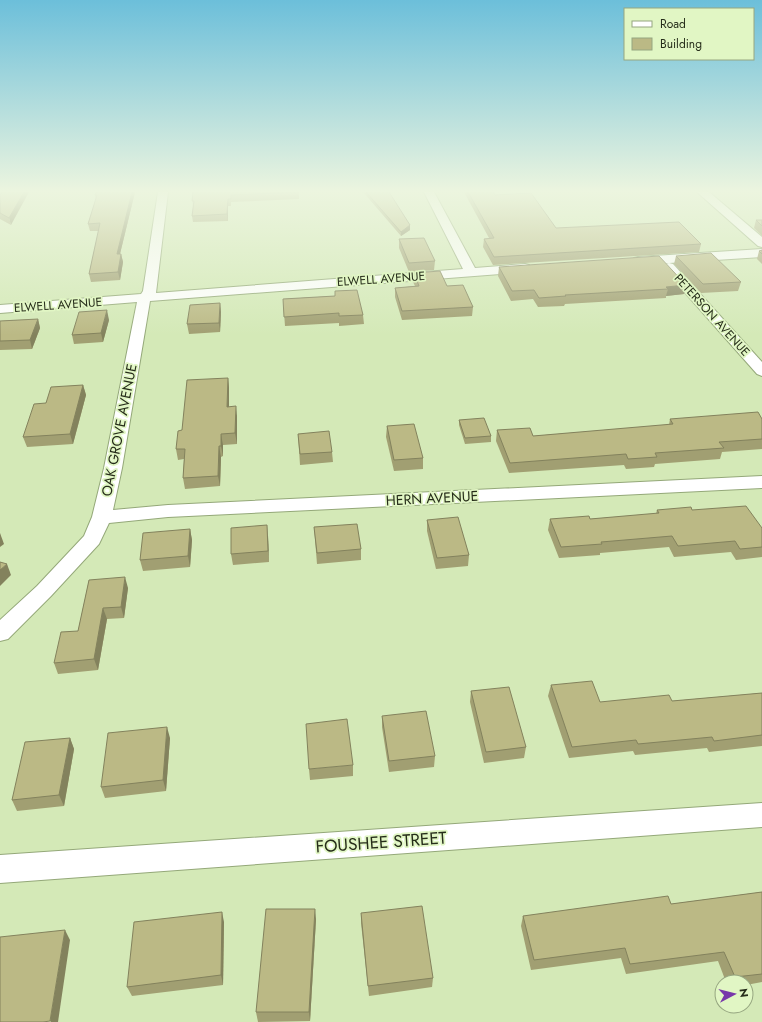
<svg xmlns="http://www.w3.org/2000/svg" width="762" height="1022" viewBox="0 0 762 1022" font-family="Jost,sans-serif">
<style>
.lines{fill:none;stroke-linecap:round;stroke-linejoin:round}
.street-casing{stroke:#94a879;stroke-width:2}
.street{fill:#fff;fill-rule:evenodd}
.wall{fill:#a19f72}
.shaded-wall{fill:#83825d}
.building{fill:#bbb985;stroke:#83825d}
.labels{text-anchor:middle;stroke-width:3.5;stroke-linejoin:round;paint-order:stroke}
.far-street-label{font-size:12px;fill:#262d1a;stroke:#e1f6c4}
.street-label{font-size:14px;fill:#262d1a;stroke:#e1f6c4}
.near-street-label{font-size:17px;fill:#262d1a;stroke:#e1f6c4}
</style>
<rect width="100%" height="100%" fill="#d4e9b7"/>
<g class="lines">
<defs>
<g id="street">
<path d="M158 192H168L156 293 463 269 424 192H434L475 268 525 264 529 265 531 268 529 271 525 272 150 301 122 468 113 510 168 505 762 476V488L168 517 109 523 99 544 51 596 8 639 0 641V620L37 586 84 536 92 517 104 468 137 302 0 313V305L141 294 143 291Z"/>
<path d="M697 192H709L762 237V247L758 246Z"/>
<path d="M762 249V257L638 265 634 264 632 261 634 258 638 257Z"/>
<path d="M669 263 673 264 762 362V376L757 374 665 270 663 267 665 264Z"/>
<path d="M762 803V827L0 883V855Z"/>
</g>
</defs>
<use href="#street" class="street-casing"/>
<use href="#street" class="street"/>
</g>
<g class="wall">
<path d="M2 192 11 225 0 219V195Z"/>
<path d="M96 192H135L120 254H121L123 262 120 280 91 282 89 274 99 231H90L88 224 96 200 95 195Z"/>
<path d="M192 192H299V199L231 202V206H228V221L193 222 192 216 193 207Z"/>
<path d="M363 192H389L410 230 401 236 364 193Z"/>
<path d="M464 192H493L495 195 556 228 701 244 699 252 493 265 483 247 484 239 489 238Z"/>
<path d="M756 220H762V236L754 228Z"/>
<path d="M399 239 435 261 434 270 409 272 399 248Z"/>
<path d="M762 250V264L757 259 759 251Z"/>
<path d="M676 256 741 282 738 291 701 293 674 264Z"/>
<path d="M499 267 686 285 684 294 666 296V298L565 304 564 306 538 307 533 299 511 301 498 276Z"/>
<path d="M414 273 447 286 473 307 472 316 402 320 395 297V288L415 286 413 282Z"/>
<path d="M335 291 363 315 364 324 339 326V323L285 326 283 299 335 296Z"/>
<path d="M220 303 221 312 220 332 189 334 187 324Z"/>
<path d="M38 319 40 328 32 349 0 350V321Z"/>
<path d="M109 320 103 342 74 344 72 335Z"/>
<path d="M228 378 229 388V407L237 416V444L223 445V456L221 457 220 486 185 489 183 478 184 459 178 460 176 449 182 430Z"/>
<path d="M83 385 86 395 73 444 27 447 23 437 46 403Z"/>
<path d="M670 419H762V449L722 452 720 459 655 464 654 467 626 469 624 465 509 473 496 441 497 430 533 436 669 425Z"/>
<path d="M459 420 491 436V442L465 444 459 425Z"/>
<path d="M387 426 423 458V469L394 471 386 437Z"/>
<path d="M298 434 332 452 333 462 300 465Z"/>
<path d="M657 510H692L762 528V557L736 560 731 552 674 557 669 547 600 553V555L559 558 548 530 550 519H590L656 514Z"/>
<path d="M427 520 469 555 468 566 436 569 427 531Z"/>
<path d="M314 527 361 549V560L317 564Z"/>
<path d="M190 529 192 540 190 567 143 571 140 560Z"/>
<path d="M268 536 269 562 233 565 231 554Z"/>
<path d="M89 580 128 588 124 618 107 619 98 670 58 674 54 663 78 631Z"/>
<path d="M551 685 600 702 672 701 762 693V746L709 752 707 748 635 755 633 751 569 758 548 696Z"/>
<path d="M471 691 526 747 524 758 484 763 470 702Z"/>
<path d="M382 716 435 756 434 767 389 772 382 727Z"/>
<path d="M70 738 74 749 64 806 17 811 12 800Z"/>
<path d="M170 738 166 791 105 798 101 787Z"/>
<path d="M353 765V776L310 780 309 769Z"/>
<path d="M762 892V982L746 985V982H726L718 961 626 974 621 958 531 970 521 926 523 916 671 904Z"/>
<path d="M361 913 433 978 432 987 369 996 361 923Z"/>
<path d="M316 919 310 1021 258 1022 256 1012Z"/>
<path d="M224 922 223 985 132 996 127 987Z"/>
</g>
<g class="shaded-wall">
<path d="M24 192H29L11 225 9 218Z"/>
<path d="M132 192H135L118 262 117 254Z"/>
<path d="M228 199V221L227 214Z"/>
<path d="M410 225V230L401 236V232Z"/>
<path d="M121 254 123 262 120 280 118 272Z"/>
<path d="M686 285 684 294 666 296 668 289 666 287Z"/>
<path d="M220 303 221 312 220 332 219 323Z"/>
<path d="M107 310 109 320 103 342 101 333Z"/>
<path d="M38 319 40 328 32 349 30 340Z"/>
<path d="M228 378 229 388V417L227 407Z"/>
<path d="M83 385 86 395 73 444 70 434Z"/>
<path d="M236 406 237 416V444L235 433Z"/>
<path d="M221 434 223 445V456L221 446Z"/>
<path d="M219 446 221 457 220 486 218 476Z"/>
<path d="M267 525 268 536 269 562 268 551Z"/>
<path d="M190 529 192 540 190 567 188 556Z"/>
<path d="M0 533 4 544 0 547Z"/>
<path d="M7 564 11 575 0 586V570Z"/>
<path d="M125 577 128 588 124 618 121 607Z"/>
<path d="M103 608 107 619 98 670 94 659Z"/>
<path d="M167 727 170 738 166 791 163 780Z"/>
<path d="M70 738 74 749 64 806 59 795Z"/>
<path d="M315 909 316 919 310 1021 309 1012Z"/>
<path d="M222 912 224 922 223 985 221 975Z"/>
<path d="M65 930 70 940 58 1022H51L50 1021Z"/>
</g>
<g class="building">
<path d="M2 192H24L9 218 0 213V195Z"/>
<path d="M96 192H132L117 254H121L118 272 89 274 100 223 88 224 97 195H95Z"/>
<path d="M193 192H299L231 195V199H228L227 214 192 216 194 201H192Z"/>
<path d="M366 192H389L410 225 401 232Z"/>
<path d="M468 192H493L495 195 531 193 556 228 679 222 701 244 494 257 484 239 494 238Z"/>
<path d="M756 220H762V226Z"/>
<path d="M424 238 435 261 409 263 399 239Z"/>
<path d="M762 250V254L759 251Z"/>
<path d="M711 253 741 282 703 284 676 256Z"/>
<path d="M659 256 686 285 666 287 668 289 565 295 566 296 539 298 534 290 512 291 499 267Z"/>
<path d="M440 271 447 286 463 285 473 307 402 311 395 288 419 286 414 273Z"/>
<path d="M357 290 363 315 339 316V313L284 317 283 299 335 296V291Z"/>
<path d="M220 303 219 323 187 324 190 305Z"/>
<path d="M107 310 101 333 72 335 79 312Z"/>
<path d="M38 319 30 340 0 341V321Z"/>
<path d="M228 378 227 407 236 406 235 433 221 434V446H219L218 476 183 478 185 449H176L178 431 182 430 187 380Z"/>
<path d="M83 385 70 434 23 437 34 404 46 403 51 387Z"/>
<path d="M758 412 762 419V439L719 442 724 448 655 453 657 457 628 459 626 454 510 463 497 430 530 428 533 436 673 424 670 419Z"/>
<path d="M484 418 491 436 465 438 459 420Z"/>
<path d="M414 424 423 458 394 460 387 426Z"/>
<path d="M329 431 332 452 300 454 298 434Z"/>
<path d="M746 506 762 528V547L740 549 735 541 678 546 672 536 601 542 602 544 561 547 550 519 589 516 590 519 659 513 657 510 691 507 692 510Z"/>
<path d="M458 517 469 555 437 558 427 520Z"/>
<path d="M357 524 361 549 317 553 314 527Z"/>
<path d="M267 525 268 551 231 554V528Z"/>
<path d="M190 529 188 556 140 560 143 533Z"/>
<path d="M0 562 7 564 0 570Z"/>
<path d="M125 577 121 607 103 608 94 659 54 663 61 632 78 631 89 580Z"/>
<path d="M592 681 600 702 669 695 672 701 762 693V735L714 741 712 737 638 744 636 740 572 747 551 685Z"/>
<path d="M509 687 526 747 486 752 471 691Z"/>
<path d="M426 711 435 756 389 761 382 716Z"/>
<path d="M347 719 353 765 309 769 306 724Z"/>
<path d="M167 727 163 780 101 787 108 733Z"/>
<path d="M70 738 59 795 12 800 25 742Z"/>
<path d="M762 892V974L735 977 724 952 630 964 625 948 534 960 523 916 668 896 671 904Z"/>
<path d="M422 906 433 978 368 986 361 913Z"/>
<path d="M266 909H315L309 1012H256Z"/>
<path d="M222 912 221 975 127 987 134 922Z"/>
<path d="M65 930 50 1021 43 1022H0V937Z"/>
</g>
<linearGradient id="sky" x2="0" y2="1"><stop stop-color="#6cbfda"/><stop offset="0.57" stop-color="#ecf5df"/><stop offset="1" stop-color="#ecf5df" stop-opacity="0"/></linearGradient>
<rect width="762" height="335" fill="url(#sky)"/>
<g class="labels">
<g class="far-street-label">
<text transform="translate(381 279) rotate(-4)" y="4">ELWELL AVENUE</text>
<text transform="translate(58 305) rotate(-4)" y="4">ELWELL AVENUE</text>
<text transform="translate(712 315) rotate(48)" y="4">PETERSON AVENUE</text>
</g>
<g class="street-label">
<text transform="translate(119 430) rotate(-79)" y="5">OAK GROVE AVENUE</text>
<text transform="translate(432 498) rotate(-3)" y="5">HERN AVENUE</text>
</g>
<g class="near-street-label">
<text transform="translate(381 842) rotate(-4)" y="6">FOUSHEE STREET</text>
</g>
</g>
<rect x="624" y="8" width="130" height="52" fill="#e1f6c4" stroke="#96a680"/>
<rect x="632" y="21" width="20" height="6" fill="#ffffff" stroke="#96a680"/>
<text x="660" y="28" font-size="12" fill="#262d1a">Road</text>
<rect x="632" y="38" width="20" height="12" fill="#bbb985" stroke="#96a680"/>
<text x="660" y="48" font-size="12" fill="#262d1a">Building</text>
<g transform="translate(734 994) rotate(83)"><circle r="19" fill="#e1f6c4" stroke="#96a680"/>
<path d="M0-3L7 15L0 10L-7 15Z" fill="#7836aa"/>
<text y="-6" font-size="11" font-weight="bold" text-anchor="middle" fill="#262d1a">N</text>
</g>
</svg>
